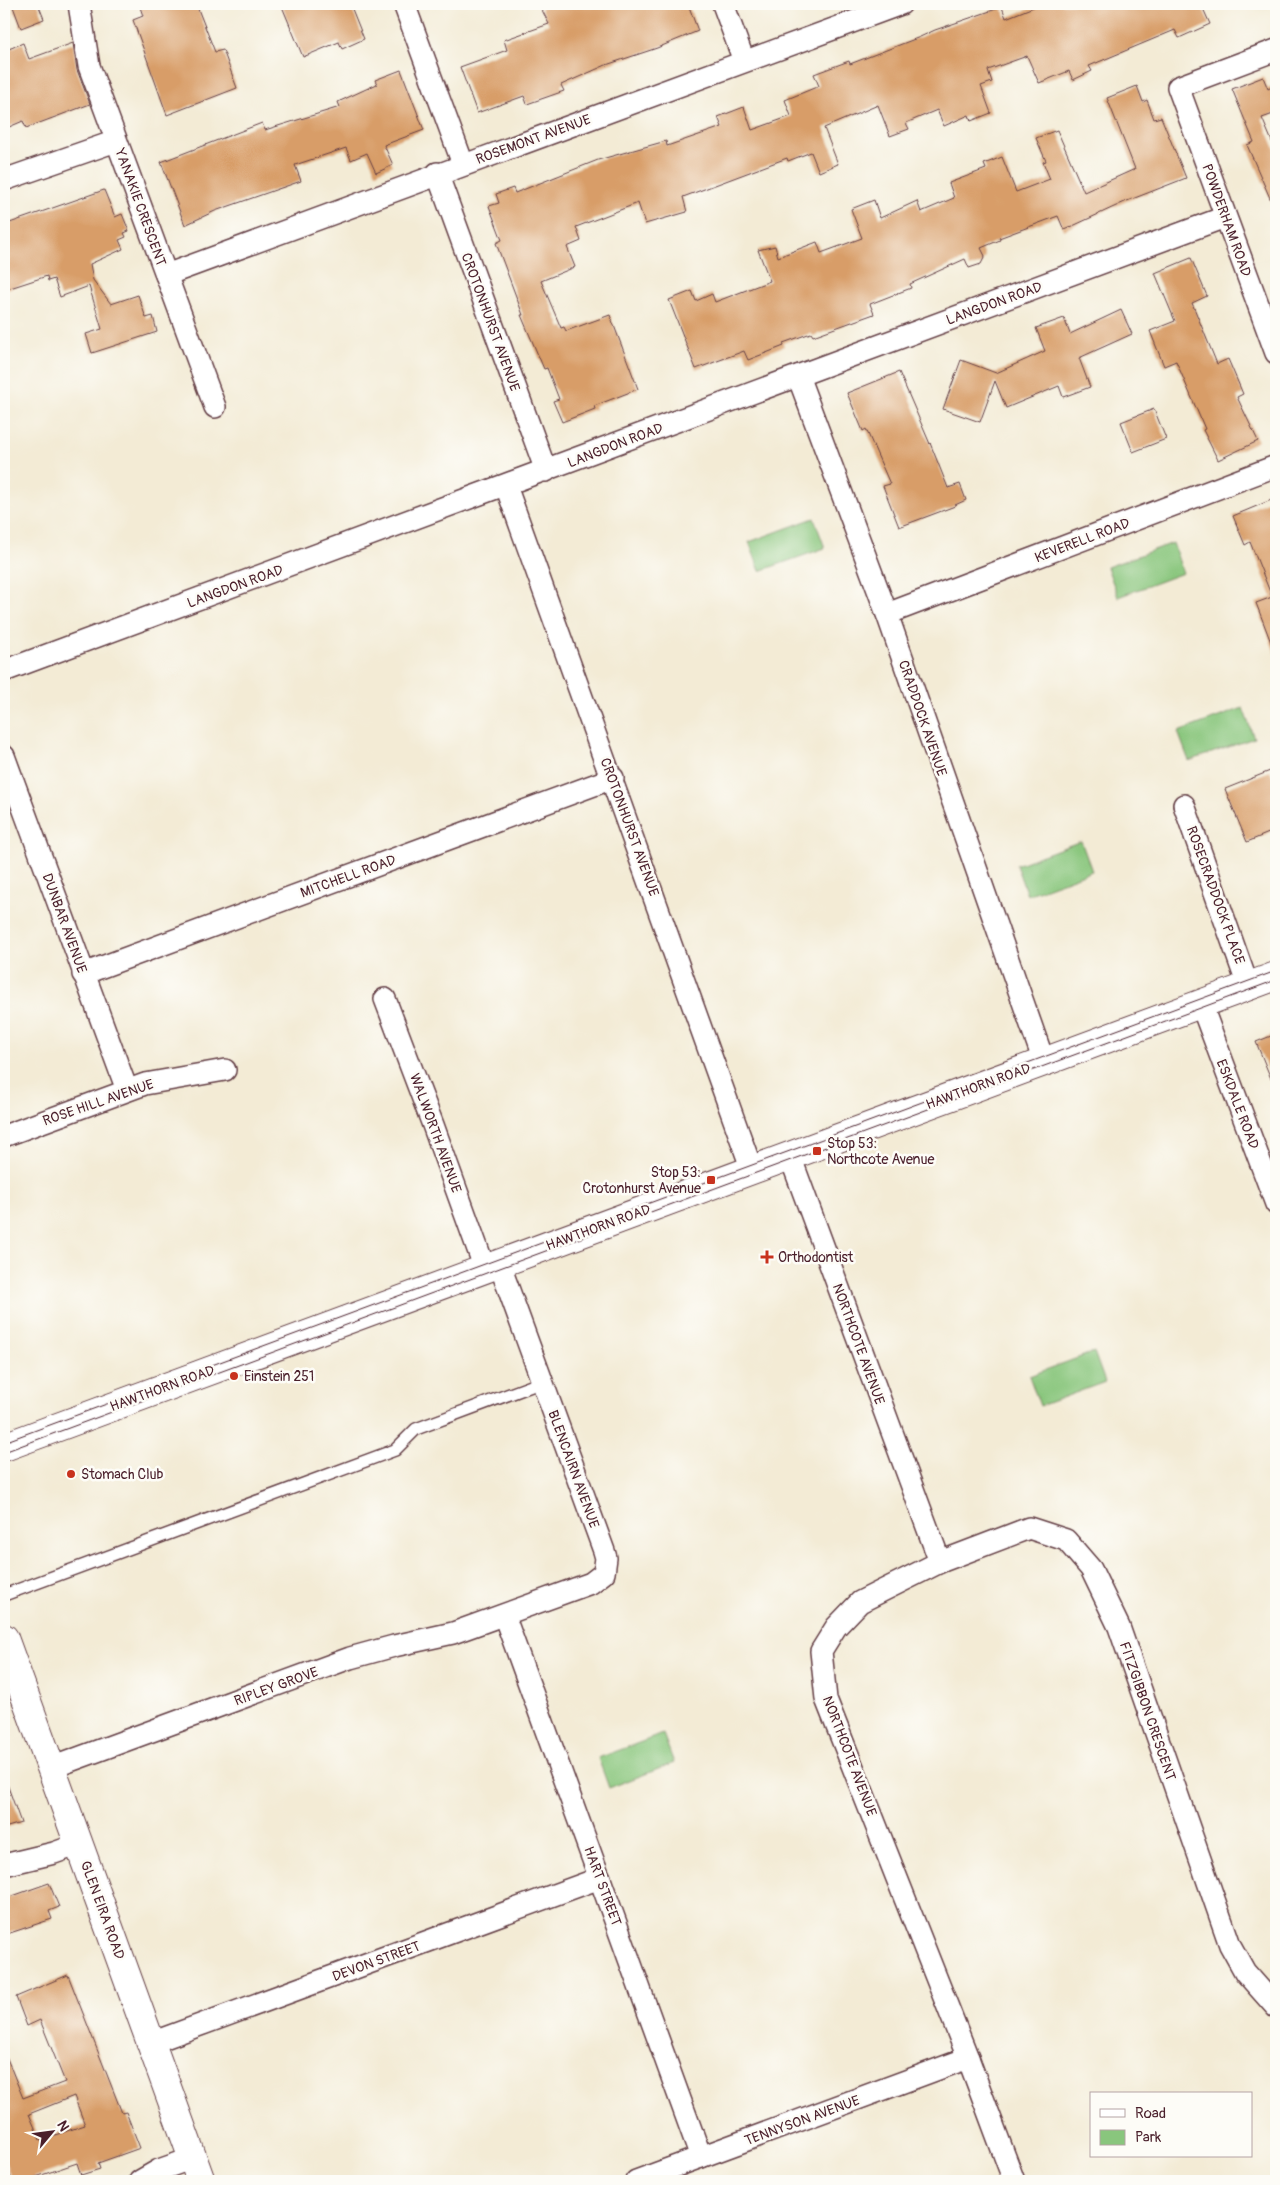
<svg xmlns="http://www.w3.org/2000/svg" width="1280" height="2185" viewBox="0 0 1280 2185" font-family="Pangolin,sans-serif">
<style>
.green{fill:#89c67d;stroke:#6a7254}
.building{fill:#d89d67;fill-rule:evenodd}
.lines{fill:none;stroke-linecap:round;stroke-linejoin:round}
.lane-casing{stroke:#633e44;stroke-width:14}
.street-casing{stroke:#633e44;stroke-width:24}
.secondary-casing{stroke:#633e44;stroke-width:30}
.lane{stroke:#fff;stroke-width:11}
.street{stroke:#fff;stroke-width:21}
.secondary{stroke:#fff;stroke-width:28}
.tram{stroke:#4a1f2b;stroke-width:1}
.poi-dot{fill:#c8321e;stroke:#fdfcf7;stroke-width:2}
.labels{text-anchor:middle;stroke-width:5;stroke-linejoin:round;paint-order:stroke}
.street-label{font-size:14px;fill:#4a1f2b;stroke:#fdfcf7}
.poi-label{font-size:14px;fill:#4a1f2b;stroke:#fdfcf7;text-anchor:start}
</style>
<rect width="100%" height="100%" fill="#fdfcf7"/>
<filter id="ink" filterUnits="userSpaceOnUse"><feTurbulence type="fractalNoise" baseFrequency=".02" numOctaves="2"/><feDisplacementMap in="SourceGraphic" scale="10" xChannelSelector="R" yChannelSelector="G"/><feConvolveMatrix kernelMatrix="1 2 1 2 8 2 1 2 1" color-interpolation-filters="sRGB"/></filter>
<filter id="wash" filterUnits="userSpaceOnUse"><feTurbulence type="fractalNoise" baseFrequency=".0096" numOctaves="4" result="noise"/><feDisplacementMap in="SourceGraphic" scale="20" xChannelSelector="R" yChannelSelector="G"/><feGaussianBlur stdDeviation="1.12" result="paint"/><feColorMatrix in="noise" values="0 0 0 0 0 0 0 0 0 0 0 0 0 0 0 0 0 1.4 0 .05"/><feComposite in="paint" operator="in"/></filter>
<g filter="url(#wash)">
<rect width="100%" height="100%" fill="#f3ebd5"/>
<g class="green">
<path d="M814 518 825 548 760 571 749 542Z"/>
<path d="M1173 543 1183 573 1118 597 1107 567Z"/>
<path d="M1243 708 1254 738 1189 761 1178 732Z"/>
<path d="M1081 841 1092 871 1027 895 1016 865Z"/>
<path d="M1094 1352 1105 1382 1040 1406 1029 1376Z"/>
<path d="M663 1734 674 1763 609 1788 598 1758Z"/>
</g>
<g id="blocks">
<g class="building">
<path d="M12 4H38L44 19 21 28Z"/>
<path d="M139 4H196L215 52 223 50 237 88 167 115 133 20 143 16Z"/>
<path d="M281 4H350L364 39 342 49 339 42 303 57Z"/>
<path d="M550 4H688L698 31 657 48 606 65 561 85 564 91 527 104 524 96 477 113 460 67 507 50 504 40 549 24 541 8Z"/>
<path d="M1041 4H1201L1210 24 1179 38 1175 30 1089 66 1092 71 1073 80 1069 71 1039 83 1027 56 988 70 992 82 981 86 991 113 971 121 969 115 944 126 937 110 906 123 909 129 890 136 878 105 824 128 838 164 819 172 811 152 788 161 787 158 683 197 687 212 645 224 638 203 576 227 581 241 567 247 575 267 541 281 561 328 564 327 566 331 610 315 638 389 594 406 595 409 562 422 553 401 559 399 547 368 544 369 521 315H523L496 243 502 240 489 206 499 203 496 194 513 188 515 193 598 160 666 141 667 146 722 127 718 117 744 107 752 130 791 116 785 100 819 86 814 74 849 61 850 64 920 37 935 30 1002 7 1006 18Z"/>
<path d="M23 43 29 59 73 43 77 70 90 104 26 128 23 121 9 127 4 116V51Z"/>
<path d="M401 70 424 130 384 145 393 165 376 173 367 153 351 160 346 148 295 165 301 181 215 211 185 225 161 162 262 123 265 130 340 107 338 102 377 84 375 80Z"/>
<path d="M1263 77 1268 89 1276 85V113L1262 118 1276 151V212L1247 145 1254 142 1232 89Z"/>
<path d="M1137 86 1143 102 1147 100 1154 119 1161 117 1186 178 1127 201 1064 230 1058 216 999 238 1000 240 981 248 985 256 981 264 969 268 965 259 910 284 911 288 870 304 874 314 813 336 811 333 783 343 784 346 748 360 744 351 696 369 669 300 692 291 696 301 712 294 715 302 770 281 758 250 775 246 778 257 817 242 821 253 862 238 851 209 874 200 880 218 917 201 921 212 954 198 949 183 986 169 984 164 1002 157 1016 192 1050 179 1043 162 1046 161 1036 138 1057 130 1084 192 1135 169 1107 98Z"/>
<path d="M104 190 115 217 122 214 129 231 124 233 126 237 119 240 123 249 90 264 93 280 111 304 138 295 146 318 153 316 157 332 92 353 86 334 102 329 89 286 60 297 54 279 48 281 47 276 4 290V225Z"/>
<path d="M1191 258 1207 296 1192 303 1217 364 1228 359 1243 394 1237 397 1258 441 1218 460 1203 430 1205 429 1176 361 1164 366 1150 331 1175 321 1155 273Z"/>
<path d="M1121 310 1132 334 1079 358 1090 387 1063 397 1059 386 1006 408 995 381 980 422 943 409 961 360 996 373 1045 351 1036 328 1064 318 1070 334Z"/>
<path d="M899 372 930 444V443L948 488 960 484 966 500 955 505V506L899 527 883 486 890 484 866 429 863 431 847 393Z"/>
<path d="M1154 409 1166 439 1133 452 1121 422Z"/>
<path d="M1276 498V653H1275L1256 603 1272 597 1250 542 1245 545 1233 516Z"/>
<path d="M1270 771 1276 785V830L1247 842 1225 789Z"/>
<path d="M1276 1034V1091L1256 1042Z"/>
<path d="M6 1781 21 1823 4 1828V1782Z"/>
<path d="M49 1883 59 1907 49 1911 52 1919 4 1935V1899Z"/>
<path d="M68 1975 122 2113 126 2112 140 2148 98 2163 100 2169 81 2175 77 2163 24 2181H12L4 2159V2051L23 2098 65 2082 40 2020 27 2026 16 1997ZM74 2096 85 2125 40 2140 29 2114Z"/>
</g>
</g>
</g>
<g filter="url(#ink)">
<use href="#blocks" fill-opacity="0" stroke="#633e44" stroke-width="1"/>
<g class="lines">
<defs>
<path id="lane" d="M4 1595 395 1450 416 1429 542 1382"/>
<g id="street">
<path d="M79 4 89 66 215 407"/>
<path d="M404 4 463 164"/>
<path d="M723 4 744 61"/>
<path d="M1276 50 1178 87 1276 353"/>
<path d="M437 173 546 471"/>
<path d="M4 180 116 141"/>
<path d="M166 275 901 4"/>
<path d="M798 376 887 614 1044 1062"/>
<path d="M506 486 752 1170"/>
<path d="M887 614 1276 466"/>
<path d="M4 671 1225 217"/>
<path d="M4 756 127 1090"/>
<path d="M1184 805 1248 986"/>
<path d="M83 974 613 778"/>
<path d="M385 999 433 1125 485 1269"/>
<path d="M1201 1004 1276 1204"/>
<path d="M4 1136 145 1084 225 1070"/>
<path d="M790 1156 940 1562 860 1602 836 1627 821 1651 826 1699 968 2058 1014 2181"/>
<path d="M940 1562 1029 1528 1066 1540 1091 1569 1119 1627 1230 1945 1245 1972 1276 2007"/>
<path d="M504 1615 701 2157"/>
<path d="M51 1768 350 1658 394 1646 453 1633 591 1583 604 1573 606 1558 604 1551 499 1263"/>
<path d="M4 1865 54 1853 79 1844"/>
<path d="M151 2043 600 1878"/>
<path d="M140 2181 159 2170 193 2158"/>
<path d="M636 2181 968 2058"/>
</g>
<g id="secondary">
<path d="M4 1447 1276 976"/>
<path d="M4 1638 201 2181"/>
</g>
</defs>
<use href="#lane" class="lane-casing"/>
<use href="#street" class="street-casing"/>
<use href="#secondary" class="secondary-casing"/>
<use href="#lane" class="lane"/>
<use href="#street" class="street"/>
<use href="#secondary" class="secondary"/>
<g class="tram">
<path d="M4 1442 1276 971"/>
<path d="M4 1452 1276 980"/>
</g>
</g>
</g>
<g class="poi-dot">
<rect x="812" y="1146" width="10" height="10" rx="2.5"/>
<rect x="706" y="1175" width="10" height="10" rx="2.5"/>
<path d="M764.5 1249.5h5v5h5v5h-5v5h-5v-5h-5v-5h5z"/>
<circle cx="234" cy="1376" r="5"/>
<circle cx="71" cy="1474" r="5"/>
</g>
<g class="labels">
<g class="street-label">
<text transform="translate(533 139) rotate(-20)" y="5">ROSEMONT AVENUE</text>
<text transform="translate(141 207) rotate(70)" y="5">YANAKIE CRESCENT</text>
<text transform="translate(1227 220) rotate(70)" y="5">POWDERHAM ROAD</text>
<text transform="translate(994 303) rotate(-20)" y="5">LANGDON ROAD</text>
<text transform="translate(491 322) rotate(70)" y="5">CROTONHURST AVENUE</text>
<text transform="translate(615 445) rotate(-21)" y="5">LANGDON ROAD</text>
<text transform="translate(1082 540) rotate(-21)" y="5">KEVERELL ROAD</text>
<text transform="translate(235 586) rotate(-20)" y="5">LANGDON ROAD</text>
<text transform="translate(923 718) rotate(71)" y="5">CRADDOCK AVENUE</text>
<text transform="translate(630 827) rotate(70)" y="5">CROTONHURST AVENUE</text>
<text transform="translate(348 876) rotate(-20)" y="5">MITCHELL ROAD</text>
<text transform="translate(1216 895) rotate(70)" y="5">ROSECRADDOCK PLACE</text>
<text transform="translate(65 923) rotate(70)" y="5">DUNBAR AVENUE</text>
<text transform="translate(978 1086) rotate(-20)" y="5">HAWTHORN ROAD</text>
<text transform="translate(98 1102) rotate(-19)" y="5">ROSE HILL AVENUE</text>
<text transform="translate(1238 1104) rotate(69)" y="5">ESKDALE ROAD</text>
<text transform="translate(436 1133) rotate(70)" y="5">WALWORTH AVENUE</text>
<text transform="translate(598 1227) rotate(-20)" y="5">HAWTHORN ROAD</text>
<text transform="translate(859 1344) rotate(70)" y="5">NORTHCOTE AVENUE</text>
<text transform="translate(162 1388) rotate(-20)" y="5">HAWTHORN ROAD</text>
<text transform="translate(574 1469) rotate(70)" y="5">BLENCAIRN AVENUE</text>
<text transform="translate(276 1686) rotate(-20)" y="5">RIPLEY GROVE</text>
<text transform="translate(1148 1711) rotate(71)" y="5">FITZGIBBON CRESCENT</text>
<text transform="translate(850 1756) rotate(69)" y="5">NORTHCOTE AVENUE</text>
<text transform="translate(603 1886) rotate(70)" y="5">HART STREET</text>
<text transform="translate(103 1910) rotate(70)" y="5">GLEN EIRA ROAD</text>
<text transform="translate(376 1961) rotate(-20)" y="5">DEVON STREET</text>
<text transform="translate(802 2120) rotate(-20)" y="5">TENNYSON AVENUE</text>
</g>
<g class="poi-label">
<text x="827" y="1148">Stop 53:<tspan x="827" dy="16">Northcote Avenue</tspan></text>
<text x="701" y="1177" text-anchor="end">Stop 53:<tspan x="701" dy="16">Crotonhurst Avenue</tspan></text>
<text x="778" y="1262">Orthodontist</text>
<text x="244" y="1381">Einstein 251</text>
<text x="81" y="1479">Stomach Club</text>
</g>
</g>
<rect width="1280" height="2185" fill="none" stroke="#fdfcf7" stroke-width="20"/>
<rect x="1090" y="2092" width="162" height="65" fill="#fdfcf7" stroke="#b5a4a5"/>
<rect x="1100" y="2109" width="25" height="8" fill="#ffffff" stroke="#b5a4a5"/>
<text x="1135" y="2118" font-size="15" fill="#4a1f2b">Road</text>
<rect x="1100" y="2130" width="25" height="15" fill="#89c67d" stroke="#b5a4a5"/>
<text x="1135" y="2142" font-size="15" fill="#4a1f2b">Park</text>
<g transform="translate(52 2132) rotate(61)" stroke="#fdfcf7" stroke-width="4" paint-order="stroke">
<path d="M0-4L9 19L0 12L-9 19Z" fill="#4a1f2b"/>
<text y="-8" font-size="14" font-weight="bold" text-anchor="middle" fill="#4a1f2b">N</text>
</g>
</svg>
